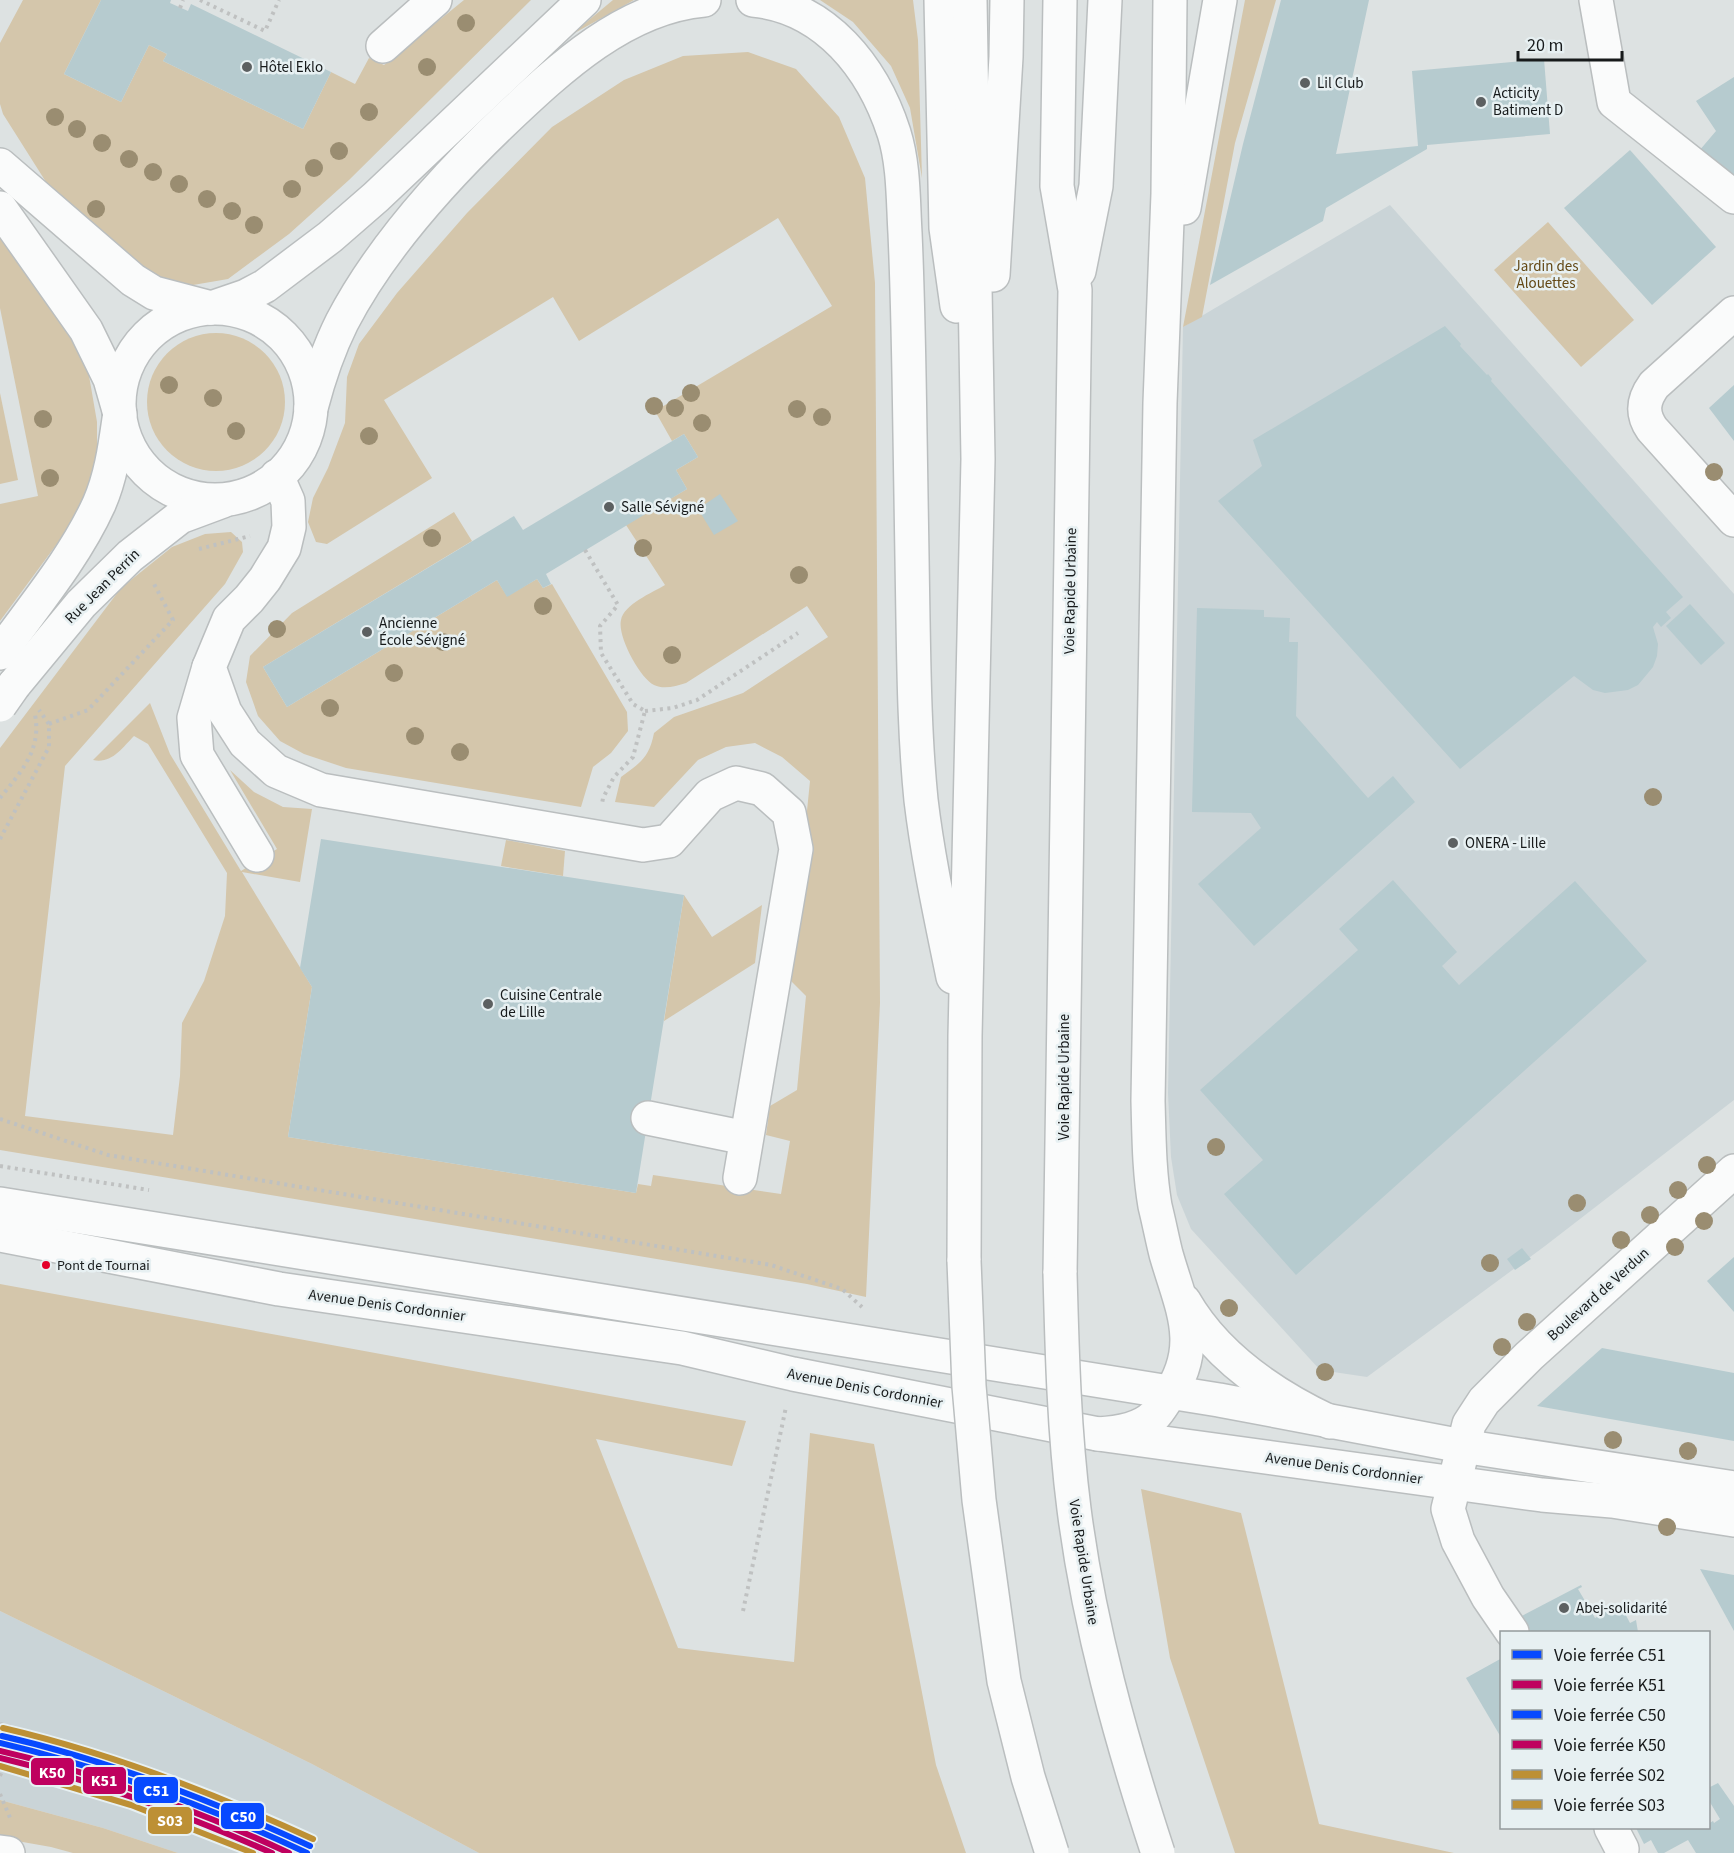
<svg xmlns="http://www.w3.org/2000/svg" width="1734" height="1853" viewBox="0 0 1734 1853" font-family="'Source Sans 3',sans-serif">
<style>
.built{fill:#cad4d7}
.green{fill:#d4c6ab}
.building{fill:#b6cbcf}
.lines{fill:none;stroke-linecap:round;stroke-linejoin:round}
.minor-casing{stroke:#babebf;stroke-width:36}
.major-casing{stroke:#babebf;stroke-width:36}
.highway-casing{stroke:#babebf;stroke-width:36}
.path{stroke:#bfc1c1;stroke-width:4;stroke-dasharray:3 4.5;stroke-linecap:butt}
.minor{stroke:#fafbfb;stroke-width:33}
.major{stroke:#fafbfb;stroke-width:33}
.highway{stroke:#fafbfb;stroke-width:33}
.major-bridge-casing{stroke:#babebf;stroke-width:36;stroke-linecap:butt}
.highway-bridge-casing{stroke:#babebf;stroke-width:36;stroke-linecap:butt}
.major-bridge{stroke:#fafbfb;stroke-width:33}
.highway-bridge{stroke:#fafbfb;stroke-width:33}
.rail-1-casing{stroke:#e7f0f2;stroke-width:10}
.rail-2-casing{stroke:#e7f0f2;stroke-width:10}
.rail-3-casing{stroke:#e7f0f2;stroke-width:10}
.rail-4-casing{stroke:#e7f0f2;stroke-width:10}
.rail-5-casing{stroke:#e7f0f2;stroke-width:10}
.rail-6-casing{stroke:#e7f0f2;stroke-width:10}
.rail-1{stroke:#0749ff;stroke-width:6}
.rail-2{stroke:#bf005f;stroke-width:6}
.rail-3{stroke:#0749ff;stroke-width:6}
.rail-4{stroke:#bf005f;stroke-width:6}
.rail-5{stroke:#bd9035;stroke-width:6}
.rail-6{stroke:#bd9035;stroke-width:6}
.tree{fill:#9a8d71}
.poi-dot{fill:#5c6061;stroke:#e7f0f2;stroke-width:2}
.bus-dot{fill:#e4002b;stroke:#e7f0f2;stroke-width:2}
.labels{text-anchor:middle;stroke-width:5;stroke-linejoin:round;paint-order:stroke}
.bus-label{font-size:14px;fill:#171a1b;stroke:#e7f0f2;text-anchor:start}
.poi-label{font-size:15px;fill:#171a1b;stroke:#e7f0f2;text-anchor:start}
.park-label{font-size:15px;fill:#634815;stroke:#e7f0f2}
.street-label{font-size:15px;fill:#171a1b;stroke:#e7f0f2}
.line-badge{stroke:#e7f0f2;stroke-width:2}
.badge-label{font-size:16px;text-anchor:middle;font-weight:bold;fill:#fff}
</style>
<rect width="100%" height="100%" fill="#dde2e2"/>
<g class="built">
<path d="M1390 205 1734 594V1100L1545 1246 1367 1377 1320 1370 1191 1229 1177 1195 1171 1157 1168 1093 1183 327Z"/>
<path d="M0 1611 312 1764 479 1853H178L103 1828 0 1800Z"/>
</g>
<g class="green">
<path d="M23 0H101L64 74 121 102 149 45 167 54 163 61 303 129 331 72 355 84 369 58 384 65 464 0H531L349 180 289 234 228 279 193 285 166 282 141 267 46 182 3 114 0 104V43Z"/>
<path d="M613 0H634L571 35Z"/>
<path d="M820 0H913L918 40 922 178 910 108 891 66 853 22Z"/>
<path d="M1245 0H1276L1235 143 1202 317 1183 327Z"/>
<path d="M748 52 796 69 839 117 865 178 875 283 880 1003 866 1297 807 1284 0 1150V748L121 588 172 547 205 534 231 532 242 542 243 552 225 584 65 766 25 1116 173 1135 180 1076 182 1023 204 981 225 916 227 873 148 744 134 736C122 748 112 764 93 760L150 703 170 754 241 871 277 849 230 770 254 792 283 807 312 809 300 882 242 872 312 987 288 1137 636 1193 638 1184 651 1186 653 1175 781 1194 790 1141 766 1135 770 1106 797 1090 806 996 790 980 810 781 782 757 755 743 726 747 698 760 654 807 615 802 621 777C641 762 649 758 654 733L674 717 743 693 828 637 807 606 686 683C676 686 664 690 654 685 640 678 617 636 621 620 624 604 652 593 665 585L626 525 687 489 676 470 698 457 684 434 672 441 655 411 832 306 778 218 579 341 553 297 384 400 432 478 327 544 316 542 308 522 313 498 328 468 345 423 347 377 359 344 397 293 467 213 552 127 624 80 683 56Z"/>
<path d="M1548 222 1634 320 1581 367 1494 270Z"/>
<path d="M0 236 65 323 87 364 97 422V456L88 490 62 537 0 621V504L38 496 0 308Z"/>
<circle cx="216" cy="402" r="69"/>
<path d="M0 393 18 480 0 484Z"/>
<path d="M454 512 472 541 263 667 287 707 497 580 507 596 537 579 543 588 552 584 627 712 628 731 611 753 593 767 581 807 346 768 304 754 280 741 258 716 246 682 250 656 292 613Z"/>
<path d="M506 840 565 851 563 876 501 866Z"/>
<path d="M684 895 712 937 762 905 755 963 664 1021Z"/>
<path d="M0 1284 746 1421 732 1466 596 1439 678 1648 794 1662 810 1433 874 1444 936 1765 966 1853H479L312 1764 0 1611Z"/>
<path d="M1141 1489 1241 1513 1319 1824 1454 1853H1235L1170 1658Z"/>
<path d="M0 1800 103 1828 178 1853H73L51 1847 0 1838Z"/>
</g>
<g class="building">
<path d="M101 0H171L170 3 188 11 191 4 331 72 303 129 163 61 167 54 149 45 121 102 64 74Z"/>
<path d="M1281 0H1369L1336 154 1418 146 1412 71 1544 59 1550 134 1427 145V149L1326 208 1323 221 1210 285 1243 144Z"/>
<path d="M1734 77V180L1699 151 1716 131 1696 101Z"/>
<path d="M1630 150 1716 247 1652 305 1564 208Z"/>
<path d="M1445 326 1461 344 1460 346 1487 375 1488 374 1492 379 1491 381 1683 597 1666 612 1671 618 1661 627 1657 622 1653 627 1658 644 1657 656 1653 667 1638 685 1628 690 1605 693 1593 690 1574 676 1460 769 1218 501 1262 466 1253 440Z"/>
<path d="M1734 385V441L1709 408Z"/>
<path d="M684 434 698 457 676 470 687 489 546 574 551 584 543 588 537 579 507 597 497 580 287 707 263 667 514 516 523 530Z"/>
<path d="M720 494 738 521 714 535 698 509Z"/>
<path d="M1690 604 1725 643 1701 665 1666 626Z"/>
<path d="M1197 608 1264 610V617L1290 618 1289 642H1298L1296 716 1368 798 1393 776 1415 802 1254 946 1198 884 1261 828 1251 813 1192 812Z"/>
<path d="M321 839 684 895 636 1193 288 1137 312 987 300 968Z"/>
<path d="M1393 880 1457 952 1442 966 1459 985 1575 881 1647 961 1296 1275 1224 1194 1263 1160 1200 1090 1358 950 1339 929Z"/>
<path d="M1522 1248 1531 1259 1515 1270 1507 1259Z"/>
<path d="M1734 1257V1312L1707 1281Z"/>
<path d="M1602 1348 1734 1373V1441L1537 1406Z"/>
<path d="M1700 1569 1734 1575V1631Z"/>
<path d="M1581 1585 1582 1587 1578 1589 1595 1618 1620 1604 1630 1623 1636 1620 1638 1632H1531L1523 1618 1520 1621 1518 1618Z"/>
<path d="M1502 1658V1739L1466 1678Z"/>
<path d="M1718 1783 1734 1806V1853H1696L1688 1840 1664 1853H1658L1651 1840 1644 1844 1636 1828H1708V1824L1713 1821 1714 1823 1720 1819 1708 1799V1788Z"/>
</g>
<g class="lines">
<defs>
<g id="minor">
<path d="M1596 0 1614 102 1734 197"/>
<path d="M383 46 435 0"/>
<path d="M0 165 133 280 154 293 211 308"/>
<path d="M0 208 86 330 110 379 120 414"/>
<path d="M1734 313 1654 385C1643 400 1641 413 1652 429L1734 520"/>
<path d="M277 476 288 501 289 527 284 548 265 579 249 599 229 619 209 667 225 712 245 743 276 771 321 790 643 845 669 841 710 795 736 783 762 789 789 813 796 849 740 1178"/>
<path d="M209 667 194 718 197 755 257 855"/>
<path d="M648 1118 746 1138"/>
<path d="M1512 1632 1488 1597 1458 1541 1448 1509 1469 1424 1484 1401 1529 1356 1734 1171"/>
<path d="M1611 1828 1622 1849"/>
<path d="M0 1852 8 1853"/>
</g>
<g id="major">
<circle cx="215" cy="404" r="96"/>
<path d="M0 653C34 606 75 557 99 504 111 477 115 447 119 419"/>
<path d="M14 685 81 604 130 556 180 517 223 501"/>
<path d="M0 1204 1219 1400 1462 1446 1734 1488"/>
<path d="M0 1235 279 1289 682 1348 793 1374 1098 1434 1542 1495 1612 1501 1734 1520"/>
</g>
<g id="highway">
<path d="M753 0C826 7 873 68 894 133 904 165 903 200 905 233 908 300 909 367 910 434 911 496 912 558 913 620 914 680 915 740 921 800 928 859 941 918 953 977"/>
<path d="M941 0 946 228 957 306"/>
<path d="M1060 0 1057 186 1075 290 1060 1273"/>
<path d="M1184 208 1220 0"/>
<path d="M1079 271 1096 186 1105 0"/>
<path d="M993 275 1006 57 1007 0"/>
<path d="M211 308 246 296 265 286 330 237 376 197 584 0"/>
<path d="M311 408C319 377 328 350 342 322 381 247 444 178 505 120 560 68 625 7 704 0"/>
<path d="M964 1261 965 1036 978 459 970 0"/>
<path d="M1184 1301C1216 1357 1273 1395 1330 1422"/>
<path d="M1098 1434C1116 1433 1140 1430 1154 1416 1159 1411 1163 1404 1167 1398 1204 1346 1181 1307 1166 1254 1162 1238 1159 1222 1155 1206 1149 1171 1149 1136 1148 1101L1160 403 1168 194 1170 0"/>
</g>
</defs>
<use href="#minor" class="minor-casing"/>
<use href="#major" class="major-casing"/>
<use href="#highway" class="highway-casing"/>
<g class="path">
<path d="M200 0 265 31 279 0"/>
<path d="M180 8 183 0"/>
<path d="M199 549 250 536"/>
<path d="M585 550 618 605 600 626 601 653 633 704 645 711 633 757 614 777 603 798 602 804"/>
<path d="M645 711 673 708 697 700 798 633"/>
<path d="M49 724 88 710 173 620 153 582"/>
<path d="M0 798C20 773 42 750 35 715"/>
<path d="M0 839 49 747V724L39 710"/>
<path d="M0 1119 108 1155 771 1265 842 1289 862 1307"/>
<path d="M0 1166 149 1190"/>
<path d="M743 1611 786 1407"/>
<path d="M0 1724 12 1727 5 1764 0 1776"/>
<path d="M0 1794 11 1820"/>
</g>
<use href="#minor" class="minor"/>
<use href="#major" class="major"/>
<use href="#highway" class="highway"/>
<defs>
<path id="major-bridge" d="M0 705 14 685"/>
<g id="highway-bridge">
<path d="M964 1261 969 1386 979 1500 1004 1681 1028 1777 1052 1853"/>
<path d="M1060 1273C1062 1351 1064 1431 1074 1509 1089 1626 1121 1740 1158 1853"/>
</g>
</defs>
<use href="#major-bridge" class="major-bridge-casing"/>
<use href="#highway-bridge" class="highway-bridge-casing"/>
<use href="#major-bridge" class="major-bridge"/>
<use href="#highway-bridge" class="highway-bridge"/>
<defs>
<path id="rail-1" d="M0 1743C106 1768 209 1807 307 1853"/>
<path id="rail-2" d="M0 1751C99 1774 197 1810 289 1853"/>
<path id="rail-3" d="M2 1736C108 1760 211 1800 310 1846"/>
<path id="rail-4" d="M0 1758C93 1780 184 1814 272 1853"/>
<path id="rail-5" d="M3 1728C110 1753 214 1793 313 1839"/>
<path id="rail-6" d="M0 1766 131 1805 253 1853"/>
</defs>
<use href="#rail-1" class="rail-1-casing"/>
<use href="#rail-2" class="rail-2-casing"/>
<use href="#rail-3" class="rail-3-casing"/>
<use href="#rail-4" class="rail-4-casing"/>
<use href="#rail-5" class="rail-5-casing"/>
<use href="#rail-6" class="rail-6-casing"/>
<use href="#rail-1" class="rail-1"/>
<use href="#rail-2" class="rail-2"/>
<use href="#rail-3" class="rail-3"/>
<use href="#rail-4" class="rail-4"/>
<use href="#rail-5" class="rail-5"/>
<use href="#rail-6" class="rail-6"/>
</g>
<g class="tree">
<circle cx="466" cy="23" r="9"/>
<circle cx="427" cy="67" r="9"/>
<circle cx="369" cy="112" r="9"/>
<circle cx="55" cy="117" r="9"/>
<circle cx="77" cy="129" r="9"/>
<circle cx="102" cy="143" r="9"/>
<circle cx="339" cy="151" r="9"/>
<circle cx="129" cy="159" r="9"/>
<circle cx="314" cy="168" r="9"/>
<circle cx="153" cy="172" r="9"/>
<circle cx="179" cy="184" r="9"/>
<circle cx="292" cy="189" r="9"/>
<circle cx="207" cy="199" r="9"/>
<circle cx="96" cy="209" r="9"/>
<circle cx="232" cy="211" r="9"/>
<circle cx="254" cy="225" r="9"/>
<circle cx="169" cy="385" r="9"/>
<circle cx="691" cy="393" r="9"/>
<circle cx="213" cy="398" r="9"/>
<circle cx="654" cy="406" r="9"/>
<circle cx="675" cy="408" r="9"/>
<circle cx="797" cy="409" r="9"/>
<circle cx="822" cy="417" r="9"/>
<circle cx="43" cy="419" r="9"/>
<circle cx="702" cy="423" r="9"/>
<circle cx="236" cy="431" r="9"/>
<circle cx="369" cy="436" r="9"/>
<circle cx="1714" cy="472" r="9"/>
<circle cx="50" cy="478" r="9"/>
<circle cx="432" cy="538" r="9"/>
<circle cx="643" cy="548" r="9"/>
<circle cx="799" cy="575" r="9"/>
<circle cx="543" cy="606" r="9"/>
<circle cx="277" cy="629" r="9"/>
<circle cx="443" cy="642" r="9"/>
<circle cx="672" cy="655" r="9"/>
<circle cx="394" cy="673" r="9"/>
<circle cx="330" cy="708" r="9"/>
<circle cx="415" cy="736" r="9"/>
<circle cx="460" cy="752" r="9"/>
<circle cx="1653" cy="797" r="9"/>
<circle cx="1216" cy="1147" r="9"/>
<circle cx="1707" cy="1165" r="9"/>
<circle cx="1678" cy="1190" r="9"/>
<circle cx="1577" cy="1203" r="9"/>
<circle cx="1650" cy="1215" r="9"/>
<circle cx="1704" cy="1221" r="9"/>
<circle cx="1621" cy="1240" r="9"/>
<circle cx="1675" cy="1247" r="9"/>
<circle cx="1490" cy="1263" r="9"/>
<circle cx="1229" cy="1308" r="9"/>
<circle cx="1527" cy="1322" r="9"/>
<circle cx="1502" cy="1347" r="9"/>
<circle cx="1325" cy="1372" r="9"/>
<circle cx="1613" cy="1440" r="9"/>
<circle cx="1688" cy="1451" r="9"/>
<circle cx="1667" cy="1527" r="9"/>
</g>
<g class="poi-dot">
<circle cx="247" cy="67" r="6"/>
<circle cx="1305" cy="83" r="6"/>
<circle cx="1481" cy="102" r="6"/>
<circle cx="609" cy="507" r="6"/>
<circle cx="367" cy="632" r="6"/>
<circle cx="1453" cy="843" r="6"/>
<circle cx="488" cy="1004" r="6"/>
<circle cx="1564" cy="1608" r="6"/>
</g>
<circle class="bus-dot" cx="46" cy="1265" r="5"/>
<g class="labels">
<g class="bus-label">
<text x="57" y="1270">Pont de Tournai</text>
</g>
<g class="poi-label">
<text x="259" y="72">Hôtel Eklo</text>
<text x="1317" y="88">Lil Club</text>
<text x="1493" y="98">Acticity<tspan x="1493" dy="17">Batiment D</tspan></text>
<text x="621" y="512">Salle Sévigné</text>
<text x="379" y="628">Ancienne<tspan x="379" dy="17">École Sévigné</tspan></text>
<text x="1465" y="848">ONERA - Lille</text>
<text x="500" y="1000">Cuisine Centrale<tspan x="500" dy="17">de Lille</tspan></text>
<text x="1576" y="1613">Abej-solidarité</text>
</g>
<g class="park-label">
<text x="1546" y="271">Jardin des<tspan x="1546" dy="17">Alouettes</tspan></text>
</g>
<g class="street-label">
<text transform="translate(102 586) rotate(-45)" y="5">Rue Jean Perrin</text>
<text transform="translate(1070 591) rotate(-89)" y="5">Voie Rapide Urbaine</text>
<text transform="translate(1064 1077) rotate(-90)" y="5">Voie Rapide Urbaine</text>
<text transform="translate(1598 1294) rotate(-42)" y="5">Boulevard de Verdun</text>
<text transform="translate(387 1305) rotate(8)" y="5">Avenue Denis Cordonnier</text>
<text transform="translate(865 1388) rotate(11)" y="5">Avenue Denis Cordonnier</text>
<text transform="translate(1344 1468) rotate(8)" y="5">Avenue Denis Cordonnier</text>
<text transform="translate(1084 1562) rotate(81)" y="5">Voie Rapide Urbaine</text>
</g>
</g>
<g class="line-badge">
<rect x="30" y="1757" width="45" height="29" rx="6" fill="#bf005f"/>
<rect x="82" y="1766" width="45" height="29" rx="6" fill="#bf005f"/>
<rect x="133" y="1776" width="46" height="28" rx="6" fill="#0749ff"/>
<rect x="220" y="1802" width="45" height="28" rx="6" fill="#0749ff"/>
<rect x="147" y="1806" width="46" height="29" rx="6" fill="#bd9035"/>
</g>
<g class="badge-label">
<text x="52" y="1778">K50</text>
<text x="104" y="1786">K51</text>
<text x="156" y="1796">C51</text>
<text x="243" y="1822">C50</text>
<text x="170" y="1826">S03</text>
</g>
<rect x="1500" y="1631" width="210" height="198" fill="#e7f0f2" stroke="#949a9c" stroke-width="1.5"/>
<rect x="1512" y="1650" width="30" height="9" fill="#0749ff" stroke="#949a9c" stroke-width="1.5"/>
<text x="1554" y="1661" font-size="18" fill="#171a1b">Voie ferrée C51</text>
<rect x="1512" y="1680" width="30" height="9" fill="#bf005f" stroke="#949a9c" stroke-width="1.5"/>
<text x="1554" y="1691" font-size="18" fill="#171a1b">Voie ferrée K51</text>
<rect x="1512" y="1710" width="30" height="9" fill="#0749ff" stroke="#949a9c" stroke-width="1.5"/>
<text x="1554" y="1721" font-size="18" fill="#171a1b">Voie ferrée C50</text>
<rect x="1512" y="1740" width="30" height="9" fill="#bf005f" stroke="#949a9c" stroke-width="1.5"/>
<text x="1554" y="1751" font-size="18" fill="#171a1b">Voie ferrée K50</text>
<rect x="1512" y="1770" width="30" height="9" fill="#bd9035" stroke="#949a9c" stroke-width="1.5"/>
<text x="1554" y="1781" font-size="18" fill="#171a1b">Voie ferrée S02</text>
<rect x="1512" y="1800" width="30" height="9" fill="#bd9035" stroke="#949a9c" stroke-width="1.5"/>
<text x="1554" y="1811" font-size="18" fill="#171a1b">Voie ferrée S03</text>
<path d="M1518 51v9h104v-9" fill="none" stroke="#171a1b" stroke-width="3"/>
<text x="1527" y="51" font-size="18" fill="#171a1b" stroke="#e7f0f2" stroke-width="4.5" paint-order="stroke">20 m</text>
</svg>
